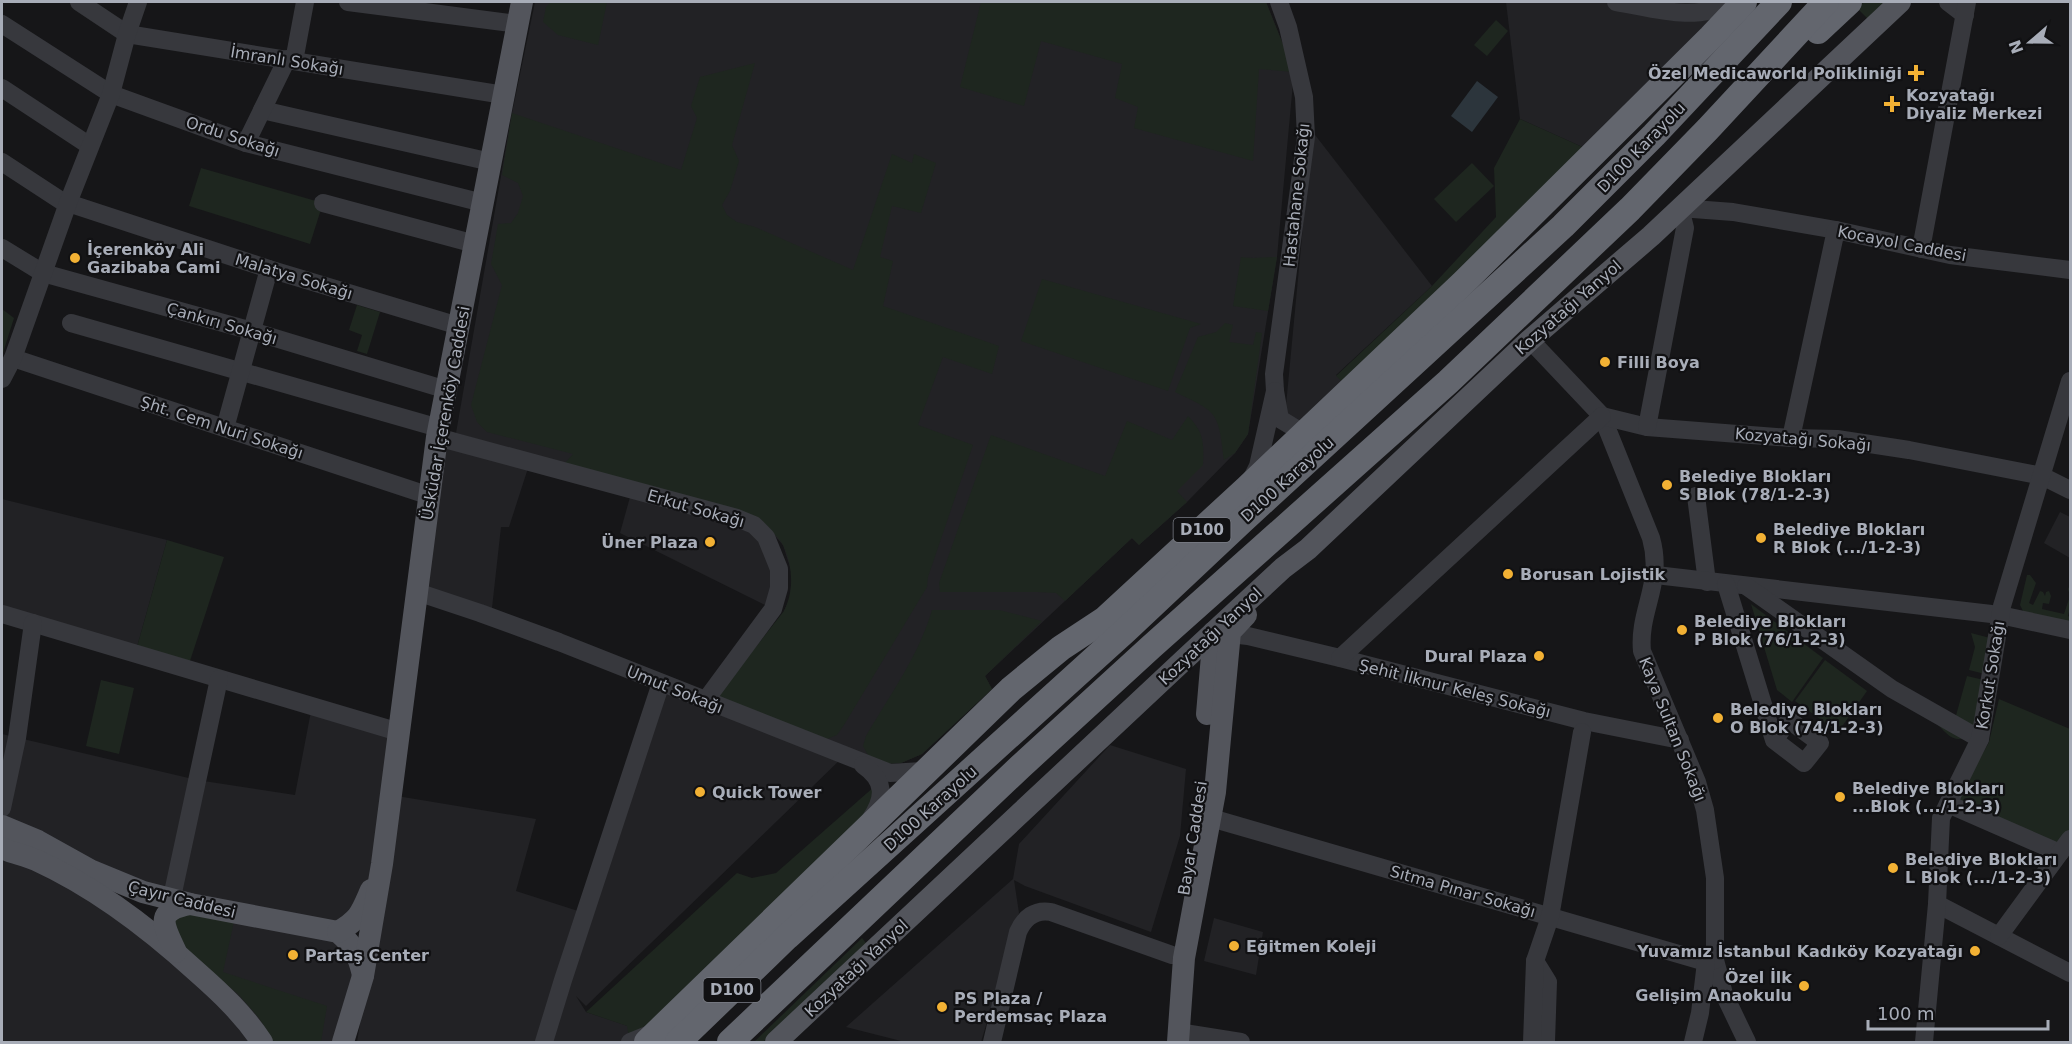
<svg xmlns="http://www.w3.org/2000/svg" width="2072" height="1044" viewBox="0 0 2072 1044" font-family="'DejaVu Sans',sans-serif">
<style>
.built{fill:#222225}
.green{fill:#1e261f}
.water{fill:#2c353c}
.lines{fill:none;stroke-linecap:round;stroke-linejoin:round}
.minor{stroke:#37383d;stroke-width:18}
.major{stroke:#53555c;stroke-width:22}
.highway{stroke:#63666e;stroke-width:26}
.poi-dot{fill:#f2b134;stroke:#111113;stroke-width:2}
.labels{text-anchor:middle;stroke-width:4.5;stroke-linejoin:round;paint-order:stroke}
.shield{fill:#111113;stroke:#7b7e86;stroke-width:1.5}
.shield-label{font-size:15px;font-weight:bold;fill:#a8adb8}
.street-label{font-size:16px;fill:#a8adb8;stroke:#111113}
.poi-label{font-size:16px;font-weight:bold;fill:#a8adb8;stroke:#111113;text-anchor:start}
</style>
<rect width="100%" height="100%" fill="#161618"/>
<g class="built">
<path d="M535 2H1266L1294 72 1277 257 1248 434 1235 453 1186 503 1139 545 1132 538 985 676 992 689 922 754 901 763 884 764 827 739 784 611 790 598 792 573 783 545 762 521 456 433 512 113Z"/>
<path d="M1506 2H1733L1589 150 1520 119Z"/>
<path d="M1312 131 1432 286 1336 375 1347 386 1307 424 1285 416Z"/>
<path d="M437 437 530 462 509 527H501L491 617 417 592Z"/>
<path d="M632 490 737 518 773 551V609L620 533Z"/>
<path d="M2 499 167 540 137 647 2 615Z"/>
<path d="M2060 512 2070 517V558L2044 543Z"/>
<path d="M665 692 845 755 586 1006 576 996 586 1012 628 1026 630 1042H547Z"/>
<path d="M312 706 399 732 382 864 354 923 363 976 343 1042H2V848L175 951 169 911 2 826V734L197 780 295 795Z"/>
<path d="M1110 745 1186 769 1180 836 1151 932 1025 886 1014 880 1019 913 981 1042H905L846 1027 1013 879 1019 844Z"/>
<path d="M397 796 536 819 516 891 578 911 536 1042H357Z"/>
<path d="M1214 918 1263 932 1256 975 1204 961Z"/>
</g>
<g class="green">
<path d="M551 2H607L598 45 558 35 543 22 546 7Z"/>
<path d="M981 2H1266L1294 72 1259 69 1253 161 1134 128 1138 107 1115 98 1122 64 1041 41 1024 106 960 87Z"/>
<path d="M1864 2H1889L1868 19 1857 8Z"/>
<path d="M1496 20 1508 31 1487 56 1474 45Z"/>
<path d="M755 63 732 145 739 161 730 191 722 205 727 215 737 222 755 227 853 270 892 154 912 163 914 154 936 163 921 213 892 206 880 257 893 261 883 306 999 346 992 374 943 357 918 425 973 445 928 577 927 587 844 725 837 735 827 739 715 699 784 611C794 591 793 568 784 547 780 538 769 529 762 521L564 464 573 454 487 432 477 422 471 405 502 285 491 264 498 224 511 223 518 213 523 196 518 183 502 175 512 113 681 170 697 118 691 106 700 77Z"/>
<path d="M1520 119 1589 150 1347 386 1336 376 1432 286 1496 217 1494 168Z"/>
<path d="M1472 163 1494 186 1456 222 1434 199Z"/>
<path d="M201 168 323 203 310 244 189 206Z"/>
<path d="M1241 257C1254 259 1264 257 1277 257L1268 311 1233 306Z"/>
<path d="M1042 279 1201 324 1190 328 1168 391 1021 341Z"/>
<path d="M357 305 380 312 367 354 357 351 362 335 349 330Z"/>
<path d="M2 309 14 318 2 356Z"/>
<path d="M1225 323 1233 325 1229 342 1253 345 1256 332 1262 333 1248 434 1235 453 1224 460C1218 412 1219 413 1175 392L1198 337 1216 332Z"/>
<path d="M1188 416C1204 432 1204 443 1203 465L1177 491 1187 502 1139 545 1132 538 1065 601 1056 593 1038 592H940L939 583 991 435 1105 476 1127 421 1172 440Z"/>
<path d="M167 540 224 557 189 664 137 647Z"/>
<path d="M2027 575H2030L2036 583 2029 603 2033 605 2040 591 2043 592 2045 596 2046 592 2049 591 2051 596 2049 604 2043 603 2042 609 2064 614 2070 596 2068 589 2070 585V608L2068 616 2070 617V626L2025 615 2020 605Z"/>
<path d="M1751 604 1823 658 1792 702 1777 690Z"/>
<path d="M932 610H999L1042 621 985 676 992 689 922 754 901 763 884 764 869 757 863 746 866 736C890 695 919 655 932 610Z"/>
<path d="M1971 633 1990 638 1985 674 1969 670 1975 647Z"/>
<path d="M1825 660 1867 691 1838 732 1795 701Z"/>
<path d="M1967 676 1984 680 1973 736C1953 742 1952 739 1938 725L1955 719Z"/>
<path d="M101 680 134 688 119 754 86 746Z"/>
<path d="M1999 699 2070 729V832L2060 847 1956 802 1989 742Z"/>
<path d="M875 786 879 806 630 1042 627 1026 586 1012 737 873 752 878 776 873Z"/>
<path d="M181 912 235 917 223 972 327 1006 321 1042H274L259 1018 238 994 187 952 178 937 173 917Z"/>
<path d="M862 938 866 943 837 974 763 1042H754Z"/>
</g>
<path class="water" d="M1477 81 1498 97 1472 132 1451 116Z"/>
<g class="lines">
<g class="minor">
<path d="M79 2 127 34 504 95"/>
<path d="M348 2 518 24"/>
<path d="M1616 2C1653 8 1696 23 1730 2"/>
<path d="M1948 2 1965 15"/>
<path d="M2 24 111 94 246 143 483 203"/>
<path d="M294 61 305 2"/>
<path d="M2 88 90 146"/>
<path d="M262 110 491 162"/>
<path d="M246 143 287 59"/>
<path d="M2 162 60 200 68 203 269 269 459 326"/>
<path d="M323 203 475 244"/>
<path d="M2 248 43 273 252 331 447 390"/>
<path d="M1921 249 1967 2"/>
<path d="M71 323 439 428"/>
<path d="M1530 340 1602 416 1651 538C1664 584 1638 610 1642 651L1697 782 1705 810 1715 878V960L1724 994 1747 1042"/>
<path d="M13 358 430 496"/>
<path d="M2 379 13 358 68 203 111 94 127 34 138 2"/>
<path d="M1275 391 1274 374 1306 137 1304 97 1288 27 1279 2"/>
<path d="M1602 416 1647 427 1791 438 1837 439 1909 450 2042 476 2070 490"/>
<path d="M1647 427 1685 228 1680 208 1733 212 1836 230 1950 255 2070 270"/>
<path d="M225 428 269 269"/>
<path d="M437 437 737 518 754 525 766 537 779 569V588L773 609 705 701"/>
<path d="M1791 438 1836 230"/>
<path d="M1251 480 1258 466 1275 391 1280 419 1298 430 1310 428"/>
<path d="M1696 496 1707 582"/>
<path d="M1656 575 2000 615 2070 630"/>
<path d="M1726 584 1774 740 1789 720 1820 743 1804 763 1774 740"/>
<path d="M1746 586 1892 689 1980 739"/>
<path d="M417 592 480 613 559 642 890 773 922 771 930 767"/>
<path d="M2 614 399 732"/>
<path d="M1230 634 1248 636 1340 658 1584 721 1680 740"/>
<path d="M1340 658 1602 416"/>
<path d="M863 765C886 781 885 798 870 820"/>
<path d="M1948 804 2060 853"/>
<path d="M2 808 17 738 33 623"/>
<path d="M1211 818 1706 962 1715 960"/>
<path d="M1937 904 2070 973"/>
<path d="M169 911 219 679"/>
<path d="M1999 936 2070 839"/>
<path d="M1535 961 1548 982 1546 1042"/>
<path d="M1178 1032 1241 1042"/>
<path d="M544 1042 563 980 661 683"/>
<path d="M630 1042 657 1031"/>
<path d="M992 1042 1018 932C1024 918 1035 909 1051 912L1172 955"/>
<path d="M1532 1042 1535 961 1550 917 1582 732"/>
<path d="M1693 1042 1700 1013 1706 962"/>
<path d="M1924 1042 1937 904 1941 818 1980 739 2002 606 2070 381"/>
</g>
<g class="major">
<path d="M1207 714 1214 632"/>
<path d="M2 826 38 841 92 871 143 892 190 904 338 932C354 946 358 954 363 975"/>
<path d="M2 848C12 853 25 855 36 860 95 887 149 928 197 972 222 994 244 1015 262 1042"/>
<path d="M338 932C360 919 361 913 371 890"/>
<path d="M176 952C164 926 153 911 190 904"/>
<path d="M343 1042 363 976 382 864 437 437 522 2"/>
<path d="M776 1042 1187 657 1283 568 1308 549 1530 340 1651 236 1900 2"/>
<path d="M1178 1042 1184 958 1215 792 1230 632 1246 615"/>
</g>
<g class="highway">
<path d="M1818 31 1849 2"/>
<path d="M647 1042 1011 689 1061 648 1105 619 1247 488 1462 284 1711 37 1744 2"/>
<path d="M678 1042 787 937 1126 630 1242 521 1563 226 1654 135 1779 2"/>
<path d="M730 1042 1020 767 1151 647 1448 382 1630 209 1708 129 1826 2"/>
</g>
</g>
<g class="poi-dot">
<path d="M1913 64h6v6h6v6h-6v6h-6v-6h-6v-6h6z"/>
<path d="M1889 95h6v6h6v6h-6v6h-6v-6h-6v-6h6z"/>
<circle cx="75" cy="258" r="6"/>
<circle cx="1605" cy="362" r="6"/>
<circle cx="1667" cy="485" r="6"/>
<circle cx="1761" cy="538" r="6"/>
<circle cx="710" cy="542" r="6"/>
<circle cx="1508" cy="574" r="6"/>
<circle cx="1682" cy="630" r="6"/>
<circle cx="1539" cy="656" r="6"/>
<circle cx="1718" cy="718" r="6"/>
<circle cx="700" cy="792" r="6"/>
<circle cx="1840" cy="797" r="6"/>
<circle cx="1893" cy="868" r="6"/>
<circle cx="1234" cy="946" r="6"/>
<circle cx="1975" cy="951" r="6"/>
<circle cx="293" cy="955" r="6"/>
<circle cx="1804" cy="986" r="6"/>
<circle cx="942" cy="1007" r="6"/>
</g>
<g class="labels">
<g class="shield">
<rect x="1173.5" y="518" width="57" height="24" rx="4.5"/>
<rect x="703.5" y="978" width="57" height="24" rx="4.5"/>
</g>
<g class="shield-label">
<text x="1202" y="535">D100</text>
<text x="732" y="995">D100</text>
</g>
<g class="street-label">
<text transform="translate(287 60) rotate(9)" y="6">İmranlı Sokağı</text>
<text transform="translate(233 136) rotate(18)" y="6">Ordu Sokağı</text>
<text transform="translate(1641 147) rotate(-46)" y="6">D100 Karayolu</text>
<text transform="translate(1296 195) rotate(-84)" y="6">Hastahane Sokağı</text>
<text transform="translate(1902 243) rotate(11)" y="6">Kocayol Caddesi</text>
<text transform="translate(294 276) rotate(17)" y="6">Malatya Sokağı</text>
<text transform="translate(1568 307) rotate(-41)" y="6">Kozyatağı Yanyol</text>
<text transform="translate(222 323) rotate(16)" y="6">Çankırı Sokağı</text>
<text transform="translate(445 413) rotate(-80)" y="6">Üsküdar İçerenköy Caddesi</text>
<text transform="translate(222 427) rotate(18)" y="6">Şht. Cem Nuri Sokağı</text>
<text transform="translate(1803 439) rotate(5)" y="6">Kozyatağı Sokağı</text>
<text transform="translate(1287 479) rotate(-42)" y="6">D100 Karayolu</text>
<text transform="translate(696 508) rotate(16)" y="6">Erkut Sokağı</text>
<text transform="translate(1210 636) rotate(-43)" y="6">Kozyatağı Yanyol</text>
<text transform="translate(1990 675) rotate(-81)" y="6">Korkut Sokağı</text>
<text transform="translate(1455 688) rotate(14)" y="6">Şehit İlknur Keleş Sokağı</text>
<text transform="translate(675 689) rotate(22)" y="6">Umut Sokağı</text>
<text transform="translate(1673 729) rotate(68)" y="6">Kaya Sultan Sokağı</text>
<text transform="translate(930 808) rotate(-42)" y="6">D100 Karayolu</text>
<text transform="translate(1192 838) rotate(-81)" y="6">Bayar Caddesi</text>
<text transform="translate(1463 891) rotate(16)" y="6">Sıtma Pınar Sokağı</text>
<text transform="translate(182 899) rotate(14)" y="6">Çayır Caddesi</text>
<text transform="translate(856 968) rotate(-43)" y="6">Kozyatağı Yanyol</text>
</g>
<g class="poi-label">
<text x="1902" y="79" text-anchor="end">Özel Medicaworld Polikliniği</text>
<text x="1906" y="101">Kozyatağı<tspan x="1906" dy="18">Diyaliz Merkezi</tspan></text>
<text x="87" y="255">İçerenköy Ali<tspan x="87" dy="18">Gazibaba Cami</tspan></text>
<text x="1617" y="368">Filli Boya</text>
<text x="1679" y="482">Belediye Blokları<tspan x="1679" dy="18">S Blok (78/1-2-3)</tspan></text>
<text x="1773" y="535">Belediye Blokları<tspan x="1773" dy="18">R Blok (.../1-2-3)</tspan></text>
<text x="698" y="548" text-anchor="end">Üner Plaza</text>
<text x="1520" y="580">Borusan Lojistik</text>
<text x="1694" y="627">Belediye Blokları<tspan x="1694" dy="18">P Blok (76/1-2-3)</tspan></text>
<text x="1527" y="662" text-anchor="end">Dural Plaza</text>
<text x="1730" y="715">Belediye Blokları<tspan x="1730" dy="18">O Blok (74/1-2-3)</tspan></text>
<text x="1852" y="794">Belediye Blokları<tspan x="1852" dy="18">...Blok (.../1-2-3)</tspan></text>
<text x="712" y="798">Quick Tower</text>
<text x="1905" y="865">Belediye Blokları<tspan x="1905" dy="18">L Blok (.../1-2-3)</tspan></text>
<text x="1246" y="952">Eğitmen Koleji</text>
<text x="1963" y="957" text-anchor="end">Yuvamız İstanbul Kadıköy Kozyatağı</text>
<text x="305" y="961">Partaş Center</text>
<text x="1792" y="983" text-anchor="end">Özel İlk<tspan x="1792" dy="18">Gelişim Anaokulu</tspan></text>
<text x="954" y="1004">PS Plaza /<tspan x="954" dy="18">Perdemsaç Plaza</tspan></text>
</g>
</g>
<rect width="2072" height="1044" fill="none" stroke="#a8adb8" stroke-width="6"/>
<g transform="translate(2030 42) rotate(250)" stroke="#111113" stroke-width="4.5" paint-order="stroke">
<path d="M0-4.5L10 22L0 15L-10 22Z" fill="#a8adb8"/>
<text y="-9" font-size="16" font-weight="bold" text-anchor="middle" fill="#a8adb8">N</text>
</g>
<path d="M1868 1020v9h180v-9" fill="none" stroke="#a8adb8" stroke-width="3"/>
<text x="1877" y="1020" font-size="18" fill="#a8adb8" stroke="#111113" stroke-width="4.5" paint-order="stroke">100 m</text>
</svg>
